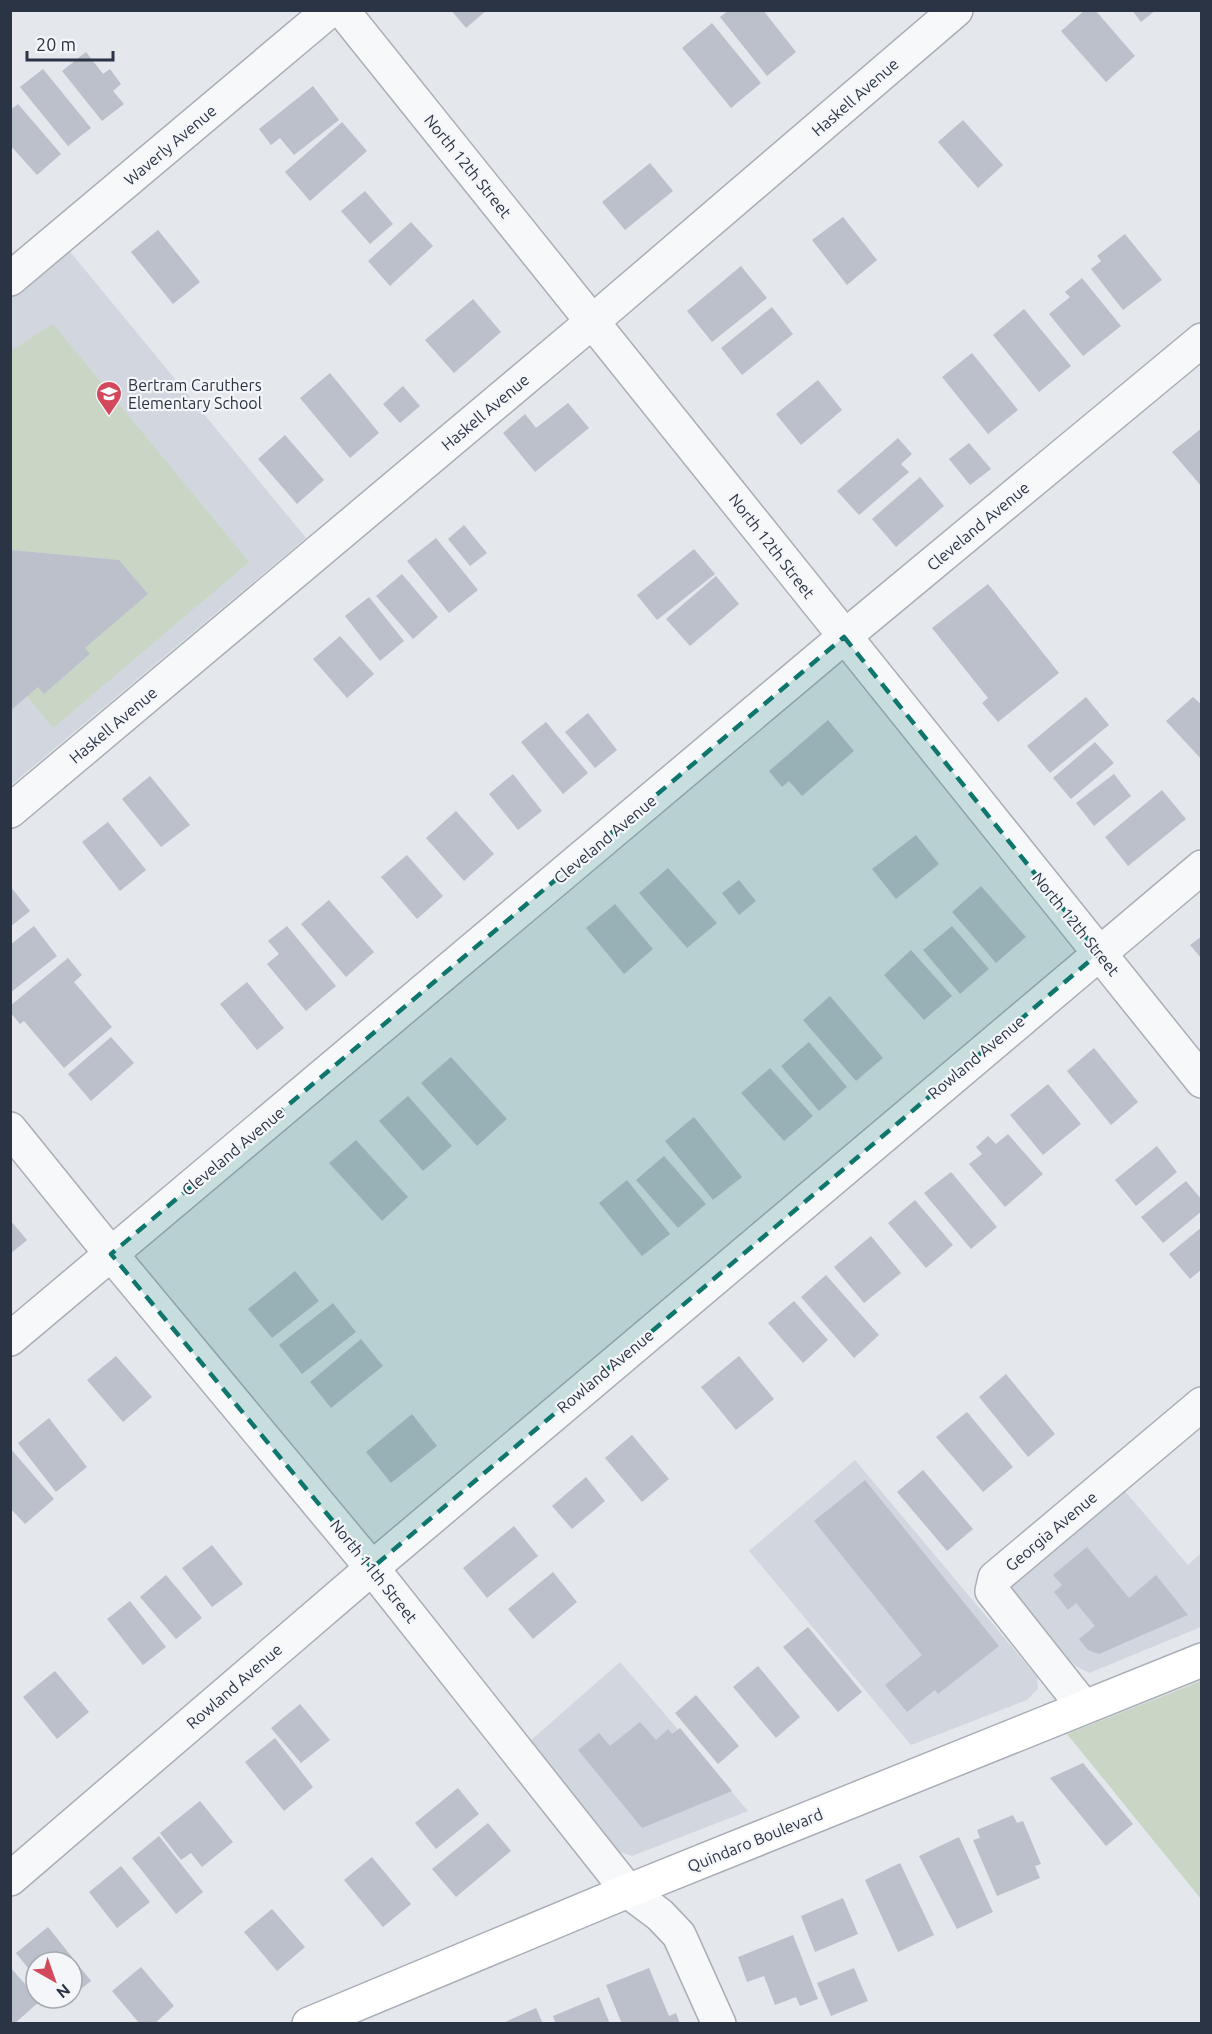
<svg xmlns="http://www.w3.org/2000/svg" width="1212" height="2034" viewBox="0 0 1212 2034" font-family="Ubuntu,sans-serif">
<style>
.built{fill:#d2d6de}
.green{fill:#c9d6c5}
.building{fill:#bbc0ca}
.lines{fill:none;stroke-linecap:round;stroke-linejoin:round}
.street-casing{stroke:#a9aeb7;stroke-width:36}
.secondary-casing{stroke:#a9aeb7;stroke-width:36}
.street{stroke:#f7f8fa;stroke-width:33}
.secondary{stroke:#fff;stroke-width:33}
.marked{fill:#0f766e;fill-opacity:0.2;stroke:#0f766e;stroke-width:4.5;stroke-dasharray:12 8;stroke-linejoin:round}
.labels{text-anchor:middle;stroke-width:4.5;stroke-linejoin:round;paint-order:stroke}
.street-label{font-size:16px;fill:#2b3445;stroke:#f4f6f9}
.poi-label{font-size:16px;fill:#2b3445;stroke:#f4f6f9;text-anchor:start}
</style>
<rect width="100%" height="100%" fill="#e4e7ec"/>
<g class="built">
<path d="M67 248 306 538 11 785V297Z"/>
<path d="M855 1460 1037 1677 1038 1689 1027 1700 911 1745 749 1551Z"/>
<path d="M1124 1490 1188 1565 1201 1553V1627L1089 1673 1074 1665 1010 1586Z"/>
<path d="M620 1662 748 1811 632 1856 617 1851 529 1742Z"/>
</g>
<g class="green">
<path d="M53 324 249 562 53 728 27 696 38 687 44 694 90 655 85 648 148 594 119 560 11 550V351Z"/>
<path d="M1201 1681V1899L1067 1734Z"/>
</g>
<g class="building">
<path d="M451 10H487L466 28Z"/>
<path d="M729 10H763L796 52 767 76 720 17Z"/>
<path d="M1085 10H1095L1135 56 1106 82 1061 31Z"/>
<path d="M1132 10H1156L1141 22Z"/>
<path d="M712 23 761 83 731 108 682 48Z"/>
<path d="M86 52 103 74 110 69 121 84 113 91 124 104 102 121 62 71Z"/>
<path d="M43 69 91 128 68 146 20 87Z"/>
<path d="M313 86 339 120 294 155 280 138 271 145 259 129Z"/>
<path d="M18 104 61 154 37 175 10 145V110Z"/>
<path d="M963 120 1003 165 978 188 938 142Z"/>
<path d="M342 122 367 151 310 201 285 172Z"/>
<path d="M650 163 673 191 625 230 602 202Z"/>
<path d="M365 191 393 224 370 244 341 211Z"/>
<path d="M843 217 877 260 847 285 812 240Z"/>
<path d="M411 222 433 246 390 286 368 261Z"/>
<path d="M158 230 200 282 173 304 131 252Z"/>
<path d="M1125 234 1162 280 1123 310 1091 269 1101 261 1097 256Z"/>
<path d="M741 266 767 298 712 342 687 311Z"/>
<path d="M1082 278 1121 326 1083 356 1049 314 1070 297 1065 292Z"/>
<path d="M473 299 501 332 454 373 425 340Z"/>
<path d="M772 307 793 334 742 375 721 348Z"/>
<path d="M1024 309 1071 366 1039 392 993 335Z"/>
<path d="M972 353 1018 410 988 434 942 377Z"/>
<path d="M330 373 379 433 350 458 300 398Z"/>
<path d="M818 380 842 410 801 445 776 414Z"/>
<path d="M403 386 420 406 400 423 383 404Z"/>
<path d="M568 403 589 428 535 472 503 433 525 414 536 428Z"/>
<path d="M1202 428V487L1172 452Z"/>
<path d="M285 435 324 480 297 504 258 459Z"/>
<path d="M898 438 912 454 901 464 909 472 859 515 837 491Z"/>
<path d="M969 443 991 469 970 485 949 459Z"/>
<path d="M920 477 944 506 896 547 872 519Z"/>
<path d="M464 525 487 553 470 566 448 539Z"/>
<path d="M436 538 478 590 449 613 407 561Z"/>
<path d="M694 549 715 574 657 620 637 595Z"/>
<path d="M10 550 119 560 148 594 85 648 90 654 44 694 38 687 10 711Z"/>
<path d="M402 574 438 617 413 639 376 596Z"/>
<path d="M716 576 739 604 690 646 666 619Z"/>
<path d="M988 584 1059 673 998 722 982 703 988 698 932 628Z"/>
<path d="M369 597 404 641 380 661 345 616Z"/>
<path d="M340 636 374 674 347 698 313 659Z"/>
<path d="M1086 697 1109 725 1050 773 1027 746Z"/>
<path d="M1193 697 1202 705V760L1166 721Z"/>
<path d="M588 713 617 750 595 768 565 732Z"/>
<path d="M828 720 854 751 802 796 789 781 782 787 769 771Z"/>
<path d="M546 722 588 773 563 794 521 742Z"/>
<path d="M1095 742 1114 763 1071 799 1053 778Z"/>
<path d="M513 774 542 811 518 830 489 794Z"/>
<path d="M1114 774 1131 796 1094 826 1076 803Z"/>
<path d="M150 776 190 825 161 847 122 799Z"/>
<path d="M1162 790 1186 819 1128 866 1105 837Z"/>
<path d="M456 811 494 854 464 881 426 838Z"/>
<path d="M108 822 146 870 120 891 82 842Z"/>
<path d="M916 835 939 864 896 899 872 869Z"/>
<path d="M407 855 443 896 417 919 381 877Z"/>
<path d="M668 868 717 923 687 948 639 893Z"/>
<path d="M739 880 756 901 739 915 722 893Z"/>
<path d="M10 886 30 911 10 927Z"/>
<path d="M981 886 1026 937 996 963 952 912Z"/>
<path d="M329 900 374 952 346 977 301 924Z"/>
<path d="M615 904 653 949 624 974 586 928Z"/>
<path d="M34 926 57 956 10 993V945Z"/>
<path d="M287 926 336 986 306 1011 267 964 279 954 268 941Z"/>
<path d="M952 926 989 969 960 994 923 950Z"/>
<path d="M1202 936V959L1190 945Z"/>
<path d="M911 950 952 996 924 1020 884 975Z"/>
<path d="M68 958 82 975 74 982 112 1027 64 1068 24 1021 20 1024 10 1012V1006Z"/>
<path d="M247 982 284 1028 257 1050 220 1004Z"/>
<path d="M830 996 883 1058 856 1081 803 1020Z"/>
<path d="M111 1037 134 1063 91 1101 68 1074Z"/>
<path d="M809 1042 847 1087 819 1111 781 1066Z"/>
<path d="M1094 1048 1138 1102 1111 1125 1067 1071Z"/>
<path d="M451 1057 507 1119 477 1146 421 1083Z"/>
<path d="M770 1068 813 1116 784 1141 741 1093Z"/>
<path d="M1048 1084 1081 1124 1043 1155 1010 1115Z"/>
<path d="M408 1096 452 1146 423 1171 379 1121Z"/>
<path d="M694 1117 742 1177 713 1200 665 1141Z"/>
<path d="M1008 1134 1043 1174 1005 1207 969 1164 982 1154 976 1147 988 1136 996 1144Z"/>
<path d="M356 1140 408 1197 382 1221 329 1163Z"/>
<path d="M1157 1146 1177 1172 1136 1206 1115 1180Z"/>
<path d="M664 1156 706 1204 678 1228 636 1180Z"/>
<path d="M951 1172 997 1227 971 1249 924 1193Z"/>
<path d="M627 1180 670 1234 642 1256 599 1203Z"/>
<path d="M1186 1181 1202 1200V1211L1163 1243 1141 1217Z"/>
<path d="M915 1200 953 1245 926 1268 888 1223Z"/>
<path d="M10 1220 27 1240 10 1254Z"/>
<path d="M1202 1227V1269L1190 1279 1169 1254Z"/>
<path d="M871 1236 901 1273 864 1303 834 1267Z"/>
<path d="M295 1271 319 1301 272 1338 248 1309Z"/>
<path d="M826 1275 879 1335 854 1358 801 1297Z"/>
<path d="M794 1301 828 1340 803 1363 768 1323Z"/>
<path d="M333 1303 356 1332 302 1374 279 1345Z"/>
<path d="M361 1339 383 1366 331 1408 310 1382Z"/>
<path d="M116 1356 152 1397 123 1422 87 1380Z"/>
<path d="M739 1356 774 1399 736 1430 701 1387Z"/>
<path d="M1006 1374 1055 1434 1028 1457 979 1397Z"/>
<path d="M967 1412 1013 1467 983 1492 936 1437Z"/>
<path d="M412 1414 437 1446 391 1483 366 1452Z"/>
<path d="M49 1418 87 1467 56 1492 18 1443Z"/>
<path d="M632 1435 669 1479 642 1502 605 1458Z"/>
<path d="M10 1448 54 1499 25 1524 10 1508Z"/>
<path d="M923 1470 973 1529 947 1551 897 1492Z"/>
<path d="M586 1477 605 1501 572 1529 552 1506Z"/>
<path d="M865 1480 999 1646 938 1694 935 1690 907 1712 885 1685 922 1655 814 1521Z"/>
<path d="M514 1526 538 1556 487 1598 463 1568Z"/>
<path d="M212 1545 243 1584 212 1607 182 1568Z"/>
<path d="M1087 1547 1129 1598 1156 1575 1188 1615 1099 1654 1088 1650 1079 1639 1095 1626 1076 1603 1068 1610 1054 1592 1062 1585 1053 1575Z"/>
<path d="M553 1572 577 1602 533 1639 508 1609Z"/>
<path d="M166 1575 202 1618 176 1639 140 1597Z"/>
<path d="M130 1601 166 1647 143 1665 107 1619Z"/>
<path d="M808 1627 862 1692 838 1712 783 1647Z"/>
<path d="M758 1666 800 1717 776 1738 733 1687Z"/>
<path d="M55 1671 89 1712 57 1739 23 1697Z"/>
<path d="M696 1695 739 1746 718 1764 675 1713Z"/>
<path d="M300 1704 330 1740 301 1763 271 1728Z"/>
<path d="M640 1722 656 1740 668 1729 672 1734 680 1728 732 1791 642 1828 578 1750 599 1733 610 1746Z"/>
<path d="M275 1738 313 1787 284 1811 245 1762Z"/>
<path d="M1083 1763 1133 1824 1106 1846 1050 1778Z"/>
<path d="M458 1788 479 1814 436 1849 415 1823Z"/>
<path d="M200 1801 233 1842 202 1867 191 1853 181 1860 160 1833Z"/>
<path d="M1013 1815 1017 1823 1023 1821 1041 1864 1035 1866 1040 1878 997 1896 973 1840 980 1838 977 1830Z"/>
<path d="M488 1823 511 1851 456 1897 432 1869Z"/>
<path d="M159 1836 203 1892 176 1914 132 1858Z"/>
<path d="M959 1837 993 1912 957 1929 919 1856Z"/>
<path d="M372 1857 411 1904 383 1927 344 1880Z"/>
<path d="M900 1863 934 1935 898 1952 865 1880Z"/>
<path d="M121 1866 150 1902 117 1928 89 1892Z"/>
<path d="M843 1898 858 1934 815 1952 801 1916Z"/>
<path d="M272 1909 305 1947 277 1971 244 1932Z"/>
<path d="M48 1927 91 1981 72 1996V1962H36V1978L16 1953Z"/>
<path d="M793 1935 818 1999 800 2006 796 1997 775 2005 764 1976 747 1982 738 1957Z"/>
<path d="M10 1967 40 2001 14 2024 10 2020Z"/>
<path d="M141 1967 174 2006 154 2024H140L112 1991Z"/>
<path d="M649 1968 669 2016 676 2013 680 2024H622L606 1985Z"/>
<path d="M854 1968 868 2001 831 2016 817 1983Z"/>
<path d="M599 1997 610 2024H556L553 2016Z"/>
<path d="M536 2008 543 2024H501Z"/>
</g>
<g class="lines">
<defs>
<g id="street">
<path d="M342 10 1202 1081"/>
<path d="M10 279 330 10"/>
<path d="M10 811 593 321 956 10"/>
<path d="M10 1129 111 1254 372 1568 628 1891 660 1915 679 1935 719 2024"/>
<path d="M10 1339 844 637 1202 340"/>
<path d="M1083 1706 992 1591 995 1578 1202 1404"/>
<path d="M10 1879 372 1568 1202 867"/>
</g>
<path id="secondary" d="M309 2024 628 1891 1202 1660"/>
</defs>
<use href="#street" class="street-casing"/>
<use href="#secondary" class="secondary-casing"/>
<use href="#street" class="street"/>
<use href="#secondary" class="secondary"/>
</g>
<path class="marked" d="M844 637 1099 953 372 1568 111 1254Z"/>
<defs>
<symbol id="school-pin" viewBox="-11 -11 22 30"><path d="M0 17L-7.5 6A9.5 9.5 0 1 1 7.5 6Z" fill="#d1495b" stroke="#f4f6f9"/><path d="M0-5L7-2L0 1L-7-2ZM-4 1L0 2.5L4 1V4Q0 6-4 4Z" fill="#fff"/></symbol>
</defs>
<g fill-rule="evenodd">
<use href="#school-pin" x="94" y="379" width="30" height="40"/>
</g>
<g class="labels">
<g class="street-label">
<text transform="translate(855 97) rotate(-41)" y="6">Haskell Avenue</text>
<text transform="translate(170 145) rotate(-40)" y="6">Waverly Avenue</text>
<text transform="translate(468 166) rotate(51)" y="6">North 12th Street</text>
<text transform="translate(485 412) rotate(-40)" y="6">Haskell Avenue</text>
<text transform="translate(978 526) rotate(-40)" y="6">Cleveland Avenue</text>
<text transform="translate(772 546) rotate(52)" y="6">North 12th Street</text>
<text transform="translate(113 725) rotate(-40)" y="6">Haskell Avenue</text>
<text transform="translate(605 839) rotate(-40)" y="6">Cleveland Avenue</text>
<text transform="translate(1076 924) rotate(51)" y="6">North 12th Street</text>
<text transform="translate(976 1057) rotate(-40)" y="6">Rowland Avenue</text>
<text transform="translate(233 1151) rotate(-40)" y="6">Cleveland Avenue</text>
<text transform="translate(605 1371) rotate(-40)" y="6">Rowland Avenue</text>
<text transform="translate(1051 1531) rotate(-40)" y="6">Georgia Avenue</text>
<text transform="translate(374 1571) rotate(51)" y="6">North 11th Street</text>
<text transform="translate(234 1686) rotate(-41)" y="6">Rowland Avenue</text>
<text transform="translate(755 1840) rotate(-22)" y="6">Quindaro Boulevard</text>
</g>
<g class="poi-label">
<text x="128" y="391">Bertram Caruthers<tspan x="128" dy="18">Elementary School</tspan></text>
</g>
</g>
<rect width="1212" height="2034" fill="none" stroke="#2b3445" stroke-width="24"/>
<g transform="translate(54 1980) rotate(140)"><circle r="28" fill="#f4f6f9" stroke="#a4a8b1" stroke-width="1.5"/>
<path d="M0-4.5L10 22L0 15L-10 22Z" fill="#d1495b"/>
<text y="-9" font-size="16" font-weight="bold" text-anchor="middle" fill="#2b3445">N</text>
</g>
<path d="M27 51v9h86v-9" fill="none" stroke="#2b3445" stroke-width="3"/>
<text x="36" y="51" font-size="18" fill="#2b3445" stroke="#f4f6f9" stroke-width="4.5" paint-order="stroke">20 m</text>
</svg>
